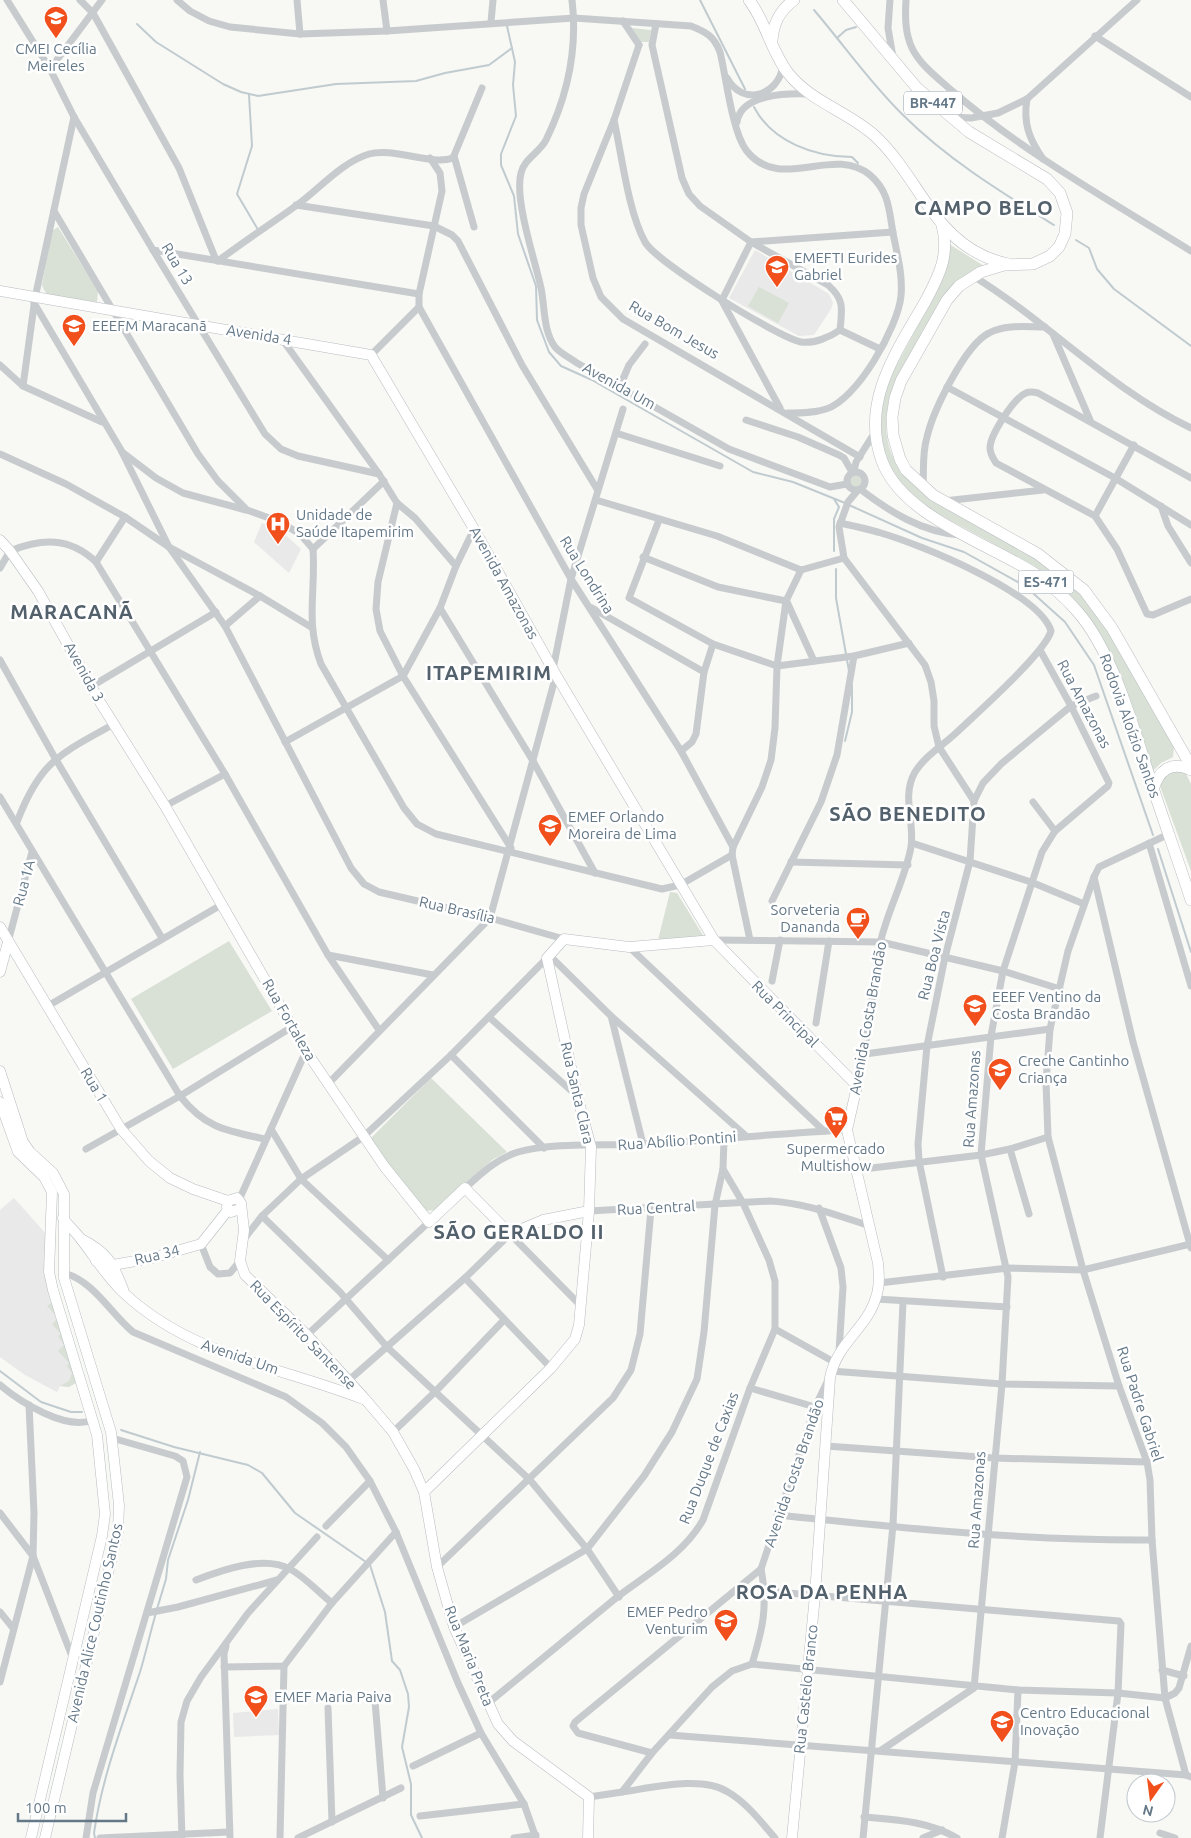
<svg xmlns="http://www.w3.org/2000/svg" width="1191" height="1838" viewBox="0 0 1191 1838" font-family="Ubuntu,sans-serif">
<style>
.built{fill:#e8e9e8}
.green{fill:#d9e0d5}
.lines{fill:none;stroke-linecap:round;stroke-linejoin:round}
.stream{stroke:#c0cbd0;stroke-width:2}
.secondary-casing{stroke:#b7bdc1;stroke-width:11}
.primary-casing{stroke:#babec2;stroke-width:12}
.street{stroke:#c7cbce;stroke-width:7}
.secondary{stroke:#fff;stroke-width:10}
.primary{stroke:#fff;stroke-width:11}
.labels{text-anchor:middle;stroke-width:5;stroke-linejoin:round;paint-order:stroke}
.shield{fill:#fff;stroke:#92a0ac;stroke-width:1}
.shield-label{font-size:14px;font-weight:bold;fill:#647888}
.poi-label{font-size:15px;fill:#647888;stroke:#fff;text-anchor:start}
.street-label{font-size:15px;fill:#647888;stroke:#fff}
.district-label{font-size:20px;font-weight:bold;letter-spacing:1px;fill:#53616c;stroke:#fff}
</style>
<rect width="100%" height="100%" fill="#f8f8f4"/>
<g class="built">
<path d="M755 250 829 294 833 303 831 309 814 335 799 336 729 298Z"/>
<path d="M262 523 282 532 301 549 289 573 254 542Z"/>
<path d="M14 1198 47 1235 76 1383 69 1387 60 1386 57 1392 25 1375 0 1357V1210Z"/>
<path d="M278 1709 279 1735 234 1737 233 1713Z"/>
</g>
<g class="green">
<path d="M632 28 651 30 649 42H640Z"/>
<path d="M58 227 98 291 97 302 48 295 44 290 42 285 52 231Z"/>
<path d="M949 244 984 266 957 281 890 395C871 472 925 497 982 527 1007 540 1030 554 1053 570 1060 575 1068 580 1074 587 1116 633 1143 693 1174 747L1173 757 1161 763 1153 771 1116 664 1102 637 1085 613 1066 591 1033 565 929 509 897 481 879 442 882 392 940 285 946 270Z"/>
<path d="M759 287 789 303 778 323 748 306Z"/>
<circle cx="856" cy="481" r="9"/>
<path d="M1176 770 1186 774 1191 784V871L1160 786 1161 779Z"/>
<path d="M670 892 677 893 704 937 658 940Z"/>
<path d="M229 941 272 1011 173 1069 131 999Z"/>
<path d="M431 1078 507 1152 492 1160 435 1210 425 1211 419 1208 371 1138Z"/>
<path d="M53 1302 77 1382 69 1387 60 1386 69 1381 72 1373 67 1366 69 1363 58 1351 64 1345 58 1336 61 1334 52 1324 58 1318 47 1306Z"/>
</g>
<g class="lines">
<g class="stream">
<path d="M700 0 745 89"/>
<path d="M814 10C844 45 870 83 903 115 947 159 1001 192 1054 225"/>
<path d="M137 24 156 42 223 84 241 92 258 96 336 84 416 81 445 73 489 65 512 48"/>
<path d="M507 26 515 62 513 85 516 116 501 154V165L514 196 518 234 536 286 537 320 549 352 561 366 592 380 753 472 793 482 845 503"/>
<path d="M837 38 846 30 856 27"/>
<path d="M249 95 252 146 237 194 257 228"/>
<path d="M754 107C772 142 815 157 852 157L858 163"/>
<path d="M1076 240 1089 248 1097 269 1114 289 1191 346"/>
<path d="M834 499 839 507 834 519V551"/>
<path d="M849 505 922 538 964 552 1025 586 1065 622 1094 665 1153 835"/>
<path d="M836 569V598L849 671"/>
<path d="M845 741 852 712V685"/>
<path d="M1158 849 1191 952"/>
<path d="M0 1371 41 1402 71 1412H82"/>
<path d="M121 1430 174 1447 248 1465 262 1473 295 1513 366 1562"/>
<path d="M370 1565 385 1612 392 1661 400 1670 408 1694 409 1707 402 1747 411 1784V1815L422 1838"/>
<path d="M157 1609 166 1579 168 1560 188 1500 200 1452"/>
<path d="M95 1838 94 1833C102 1777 122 1726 140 1672 146 1653 150 1633 156 1613"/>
</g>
<defs>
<g id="secondary">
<path d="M0 291 371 355 474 529 556 675 714 940 857 1086 847 1130 878 1263C879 1274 880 1286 876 1297 868 1327 836 1344 830 1378L815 1595 792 1838"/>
<path d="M0 540 10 551 38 591 100 702 165 806 306 1051 384 1166 429 1222 465 1188 510 1234 543 1220 589 1211"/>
<path d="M0 927 121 1129 149 1161 170 1178 193 1189 228 1201"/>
<path d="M0 972 8 942"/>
<path d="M0 1071 23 1142 30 1152 53 1173 64 1194V1278L111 1432 119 1505 118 1531 45 1838"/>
<path d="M0 1102 18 1152 44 1177 52 1192 49 1272 53 1290 97 1435 105 1514 102 1536 31 1838"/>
<path d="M240 1209 231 1212 227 1207 228 1201 237 1198 241 1203 244 1230 240 1261 245 1275 307 1335 365 1399 393 1432 414 1469 424 1492 437 1567 454 1627 498 1724 513 1741 589 1797 588 1838"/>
<path d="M63 1218C68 1226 75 1231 80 1238 95 1257 107 1278 125 1294 192 1356 281 1367 363 1399"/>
<path d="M81 1239C107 1252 113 1263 123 1289"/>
<path d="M96 1261 113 1265 152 1258 201 1244 228 1210"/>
<path d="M424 1492 551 1368 575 1339 579 1325 589 1211 591 1147 577 1095 547 958 564 939 629 947 714 940"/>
</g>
<g id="primary">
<path d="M749 0C766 22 771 51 788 73 811 102 847 111 874 135 922 179 934 248 1008 264"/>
<path d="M843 0 917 88 969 132 1047 179 1060 193 1067 213 1065 234 1059 247 1050 256 1033 264 1004 265 981 272 959 286 947 300 901 381 895 398 892 417 893 435 900 459 906 470 933 495 1038 554 1084 590 1112 628 1191 766"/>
<path d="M772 41C773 24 779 11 794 0"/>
<path d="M942 225C950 255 939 276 925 302 897 351 860 402 882 461 902 516 987 543 1034 573 1049 584 1065 597 1077 611 1115 654 1136 737 1154 791 1166 827 1179 863 1191 900"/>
<path d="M1153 790C1158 771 1171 760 1191 770"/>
</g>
</defs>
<use href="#secondary" class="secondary-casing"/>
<use href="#primary" class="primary-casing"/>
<g class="street">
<path d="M7 0 50 69 74 117 153 250 265 434 281 449 298 456 379 474"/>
<path d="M80 0 93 13 179 168 216 260"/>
<path d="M177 0 190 11 209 21 230 27 300 34 387 31 574 18 691 26C706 32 714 36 720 52 726 76 732 131 746 150 780 194 832 144 870 175 889 191 889 210 893 233 897 254 903 275 901 296 898 327 857 400 826 409 814 413 801 413 788 413"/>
<path d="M297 0 300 34"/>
<path d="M383 0 387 31"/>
<path d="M572 0C578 50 568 95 546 140 540 152 524 159 521 173 514 199 535 260 541 288 545 307 543 331 555 347 560 353 570 358 577 363L729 449 830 487 847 484"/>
<path d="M890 0 888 28 893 57"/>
<path d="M906 0C905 17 905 33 912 48 920 65 938 78 951 90 1024 153 1109 200 1191 251"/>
<path d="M623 21 639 45"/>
<path d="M491 22 493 0"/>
<path d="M656 24 652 45 682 178 689 194 700 206 751 242 828 285C845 300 842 309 840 330"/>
<path d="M1095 36 1191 97"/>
<path d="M639 45 614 120 584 194 581 208V225L593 278 601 297 623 319 860 457"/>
<path d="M50 69 102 0"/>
<path d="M727 78C743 107 778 96 783 66"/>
<path d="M1027 99C1023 123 1029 139 1043 159"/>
<path d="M953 117 971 118 998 113 1027 99 1137 0"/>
<path d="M614 120C622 156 628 211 645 242 656 262 777 337 801 342 814 344 830 337 840 330"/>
<path d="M737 122C741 94 787 93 809 94"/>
<path d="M454 156 474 227"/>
<path d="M430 158 440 173 442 191 419 294V307L571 579 681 751 733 847"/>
<path d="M296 205 434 226 452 235 458 241 522 365 597 489"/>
<path d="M54 211 198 454 218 481 247 510 280 522 300 534 313 549C316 592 305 622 321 664L404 808 417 824 436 834 662 889 680 885 732 855"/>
<path d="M751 242 893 232"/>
<path d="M153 250 419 294"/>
<path d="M218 261C244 241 271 224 297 205 319 189 342 162 369 154 394 147 431 166 453 158L482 88"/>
<path d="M973 276C1048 322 1111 390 1191 428"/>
<path d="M722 300 751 242"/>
<path d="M722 301 780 408"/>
<path d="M34 303 121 450 169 547 225 626 351 868 364 884 379 892 490 918 564 939"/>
<path d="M840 330 880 349"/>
<path d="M1053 334 1090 420"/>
<path d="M282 339 379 474 397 503 415 518 456 566"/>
<path d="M371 355 419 307"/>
<path d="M0 365 23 386 102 422"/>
<path d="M23 386 35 298 74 117"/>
<path d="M620 386 629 365 645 344"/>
<path d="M947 387 1115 478 1191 525"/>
<path d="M746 420 798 437 839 455 844 458 852 472"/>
<path d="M616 433 720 466"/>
<path d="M122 452 156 478 183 493 246 510"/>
<path d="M0 454 66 484 125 517 169 547 260 596 311 627"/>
<path d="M854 471 856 462 875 432"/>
<circle cx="856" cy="481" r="9"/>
<path d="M1191 478 1038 393C1034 392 1030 391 1026 393 1014 398 990 435 990 448 990 454 993 458 996 463L1095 516 1117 549 1147 614 1153 615 1191 599"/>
<path d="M923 487C924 470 922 453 927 437 933 411 965 345 989 333 1006 324 1027 327 1045 327"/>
<path d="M860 489C890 512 922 532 960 535"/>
<path d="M858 490 848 502 839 527 844 558 925 665 931 682 934 701V726L939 747 974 801"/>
<path d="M596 500 717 536 801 570 844 558"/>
<path d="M944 501 1043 490"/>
<path d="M397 503 378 582 376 609 380 631 403 676 511 848"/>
<path d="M1161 506 1168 526 1191 563"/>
<path d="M1095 516 1134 445"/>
<path d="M659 520 629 598 713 644 777 666 854 656 909 643"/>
<path d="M840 523C854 526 868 529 881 533 919 544 1040 593 1051 631 1045 653 976 714 956 733 942 746 925 756 915 772 901 797 915 821 911 847 905 880 887 911 880 944 872 992 869 1039 857 1086"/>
<path d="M313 549 384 481"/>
<path d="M643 557 718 587 786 601"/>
<path d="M96 562 125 517"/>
<path d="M0 568 10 551C42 538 70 537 96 562L225 774 328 955 379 1030"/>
<path d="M787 602 814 661"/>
<path d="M440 608 533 761 595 873"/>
<path d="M592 608 704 672"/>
<path d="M225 626 260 596"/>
<path d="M0 660 55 758 162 938"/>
<path d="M553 669 571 579 623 409"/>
<path d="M92 686 216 612"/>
<path d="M285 742 403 676 440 608 456 566 474 529"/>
<path d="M681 751 692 742 696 734 704 672 713 644"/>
<path d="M0 797 180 1096C205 1128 227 1131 265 1139"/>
<path d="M1033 802 1055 831"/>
<path d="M165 806 225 774"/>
<path d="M17 822C40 761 60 754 114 724"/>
<path d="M1169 834 1099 867 1094 877 1133 1042 1191 1248"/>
<path d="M912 843 1031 882 1084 904"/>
<path d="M1149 843 1191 986"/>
<path d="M791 862 908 865"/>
<path d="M1094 877 1068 951 1050 1029 1046 1082 1048 1137 1083 1270 1119 1386 1147 1462 1150 1480 1152 1540 1165 1698 1186 1775"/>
<path d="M772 901 821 802 837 755 854 656"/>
<path d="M714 940 881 942 1003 971 1060 989"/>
<path d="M750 940 732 855 733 847 762 787 771 760 775 728 777 666 786 601 801 570"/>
<path d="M8 942 32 852"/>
<path d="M629 947 824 1131"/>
<path d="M328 955 433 975"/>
<path d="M549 955 611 1016 745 1135"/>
<path d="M772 981 780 940"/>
<path d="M46 1007 221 905"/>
<path d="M611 1016 643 1144"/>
<path d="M489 1017 576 1095"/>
<path d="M816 1023 829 941"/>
<path d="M865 1054 1050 1029"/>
<path d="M451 1055 544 1148"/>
<path d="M327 1085 490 918 556 675"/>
<path d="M271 1129 301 1179 388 1260"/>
<path d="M86 1149 180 1096 292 1027"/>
<path d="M1010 1149 1029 1214"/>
<path d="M855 1170 981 1155 1010 1149 1048 1137"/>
<path d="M465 1188C481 1174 496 1159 518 1152 553 1142 605 1146 642 1144 711 1141 778 1133 847 1130"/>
<path d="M239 1200 306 1051"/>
<path d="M819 1208 841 1268 843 1287 839 1352"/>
<path d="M589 1211 770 1201C805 1203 836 1215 870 1226"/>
<path d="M262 1216 340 1292 387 1347 530 1480 587 1549 619 1597"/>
<path d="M244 1239 262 1216 301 1179 363 1137 451 1055 547 958"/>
<path d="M201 1244 210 1267 218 1274 230 1273 240 1261"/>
<path d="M64 1273C95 1282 109 1312 133 1332L286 1397 322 1423 346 1447 370 1481 396 1532 458 1683 481 1733 524 1804 536 1838"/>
<path d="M943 1277 919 1161 918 1144 927 1046 945 957 970 861 974 801 983 783 1001 764 1071 706 1096 696"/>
<path d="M465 1278 551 1368"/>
<path d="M879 1283 1008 1268 1083 1270 1191 1244"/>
<path d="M876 1299 1007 1307"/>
<path d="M775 1329 834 1362"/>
<path d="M307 1335 429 1222"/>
<path d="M831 1371 1002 1384 1119 1386"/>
<path d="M348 1381 465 1278 510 1234 581 1306"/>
<path d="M0 1385C20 1402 66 1431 93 1420"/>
<path d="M750 1388 815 1407"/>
<path d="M29 1405 34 1513 33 1556 73 1659"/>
<path d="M393 1432 436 1391 503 1321"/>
<path d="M826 1446 994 1458 1147 1462"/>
<path d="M0 1513 33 1556"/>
<path d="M777 1515C902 1528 1026 1541 1152 1540"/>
<path d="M326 1526 370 1481"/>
<path d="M437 1567 613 1398 631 1370 640 1334 651 1209"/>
<path d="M196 1580C222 1570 263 1555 290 1569 305 1577 318 1592 332 1603"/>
<path d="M765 1591 1119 1621 1121 1624 1118 1693 1100 1838"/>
<path d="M0 1612 13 1628"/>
<path d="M147 1613 178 1607 277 1580"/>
<path d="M454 1627 587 1549 644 1476 672 1432 697 1379 704 1332 715 1205 723 1169 724 1139"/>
<path d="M226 1646 224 1654 230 1838"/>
<path d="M752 1664C763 1628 768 1606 761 1569L815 1407 828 1380"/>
<path d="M224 1667 284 1666 332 1603 396 1532"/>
<path d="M1162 1670 1184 1676"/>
<path d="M0 1682 33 1556"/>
<path d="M375 1701 383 1798"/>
<path d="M487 1704C530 1669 573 1633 616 1598 647 1574 683 1555 703 1520L750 1388 775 1329V1281L769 1260 743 1203 723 1169"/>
<path d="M328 1708 332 1822"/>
<path d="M669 1735 1186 1775 1191 1777"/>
<path d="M880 1751 974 1688 1002 1384 1008 1277 981 1155 991 1036 1003 971 1042 852 1055 831 1108 786 1109 783 1071 706 1040 650"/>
<path d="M652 1753 578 1733 573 1726 575 1722 761 1569"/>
<path d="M413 1766 481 1733"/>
<path d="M622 1792C651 1788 702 1775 728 1792 747 1803 761 1822 775 1838"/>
<path d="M589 1797 622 1792 652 1753 712 1687 732 1671 752 1664 1018 1690 1118 1693 1165 1698 1175 1693 1179 1688 1191 1646"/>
<path d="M420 1816 524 1804"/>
<path d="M864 1817C898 1820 927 1821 957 1838"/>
<path d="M1160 1833 1175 1838"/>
<path d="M86 1838 93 1793 187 1477 183 1461 175 1456 112 1438"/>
<path d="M100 1838 229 1832"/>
<path d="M182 1838 180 1775 181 1722 187 1701 201 1677 248 1613 317 1537"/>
<path d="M280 1838 284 1666"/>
<path d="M298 1838 401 1788"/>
<path d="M514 1838 536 1835"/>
<path d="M863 1838 893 1525 903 1302"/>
<path d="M923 1838 942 1830"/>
<path d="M1002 1838 1015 1762 1018 1690"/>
</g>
<use href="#secondary" class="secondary"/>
<use href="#primary" class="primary"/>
</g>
<defs>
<symbol id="school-pin" viewBox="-11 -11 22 30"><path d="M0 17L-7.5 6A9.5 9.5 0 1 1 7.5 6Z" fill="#f14f1b" stroke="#fff"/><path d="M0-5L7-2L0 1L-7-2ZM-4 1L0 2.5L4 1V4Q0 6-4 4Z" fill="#fff"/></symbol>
<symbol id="hospital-pin" viewBox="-11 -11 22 30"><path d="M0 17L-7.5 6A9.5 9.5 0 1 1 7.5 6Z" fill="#f14f1b" stroke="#fff"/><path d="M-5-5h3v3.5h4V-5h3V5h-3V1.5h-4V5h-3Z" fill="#fff"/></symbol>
<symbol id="cafe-pin" viewBox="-11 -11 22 30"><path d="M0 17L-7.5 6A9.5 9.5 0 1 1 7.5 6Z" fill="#f14f1b" stroke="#fff"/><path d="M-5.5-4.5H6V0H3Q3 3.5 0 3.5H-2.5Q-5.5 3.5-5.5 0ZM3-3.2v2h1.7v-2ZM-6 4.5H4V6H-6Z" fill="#fff"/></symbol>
<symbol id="supermarket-pin" viewBox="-11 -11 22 30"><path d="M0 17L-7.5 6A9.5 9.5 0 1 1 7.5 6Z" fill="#f14f1b" stroke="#fff"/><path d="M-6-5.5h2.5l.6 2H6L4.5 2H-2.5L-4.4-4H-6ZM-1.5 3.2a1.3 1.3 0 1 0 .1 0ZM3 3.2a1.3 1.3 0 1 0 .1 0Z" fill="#fff"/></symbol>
</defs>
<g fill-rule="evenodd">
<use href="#school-pin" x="42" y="4" width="28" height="38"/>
<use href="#school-pin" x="763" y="253" width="28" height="38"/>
<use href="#school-pin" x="60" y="312" width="28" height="38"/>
<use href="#hospital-pin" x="264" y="510" width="28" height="38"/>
<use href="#school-pin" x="536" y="812" width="28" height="38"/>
<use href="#cafe-pin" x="844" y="905" width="28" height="38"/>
<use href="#school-pin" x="961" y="992" width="28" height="38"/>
<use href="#school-pin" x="986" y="1056" width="28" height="38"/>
<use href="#supermarket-pin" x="822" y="1104" width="28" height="38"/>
<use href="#school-pin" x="712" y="1607" width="28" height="38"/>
<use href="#school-pin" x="242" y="1683" width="28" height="38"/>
<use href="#school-pin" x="988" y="1708" width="28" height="38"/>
</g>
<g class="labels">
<g class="shield">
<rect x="904" y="91.5" width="58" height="23" rx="4"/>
<rect x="1018.5" y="570.5" width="55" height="23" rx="4"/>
</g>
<g class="shield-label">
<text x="933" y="108">BR-447</text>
<text x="1046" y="587">ES-471</text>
</g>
<g class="poi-label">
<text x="56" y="54" text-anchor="middle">CMEI Cecília<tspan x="56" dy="17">Meireles</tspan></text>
<text x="794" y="263">EMEFTI Eurides<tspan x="794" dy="17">Gabriel</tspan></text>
<text x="92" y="331">EEEFM Maracanã</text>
<text x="296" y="520">Unidade de<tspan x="296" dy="17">Saúde Itapemirim</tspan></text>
<text x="568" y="822">EMEF Orlando<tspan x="568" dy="17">Moreira de Lima</tspan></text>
<text x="840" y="915" text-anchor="end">Sorveteria<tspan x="840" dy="17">Dananda</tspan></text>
<text x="992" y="1002">EEEF Ventino da<tspan x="992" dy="17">Costa Brandão</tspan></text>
<text x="1018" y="1066">Creche Cantinho<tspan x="1018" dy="17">Criança</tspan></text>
<text x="836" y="1154" text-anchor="middle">Supermercado<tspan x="836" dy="17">Multishow</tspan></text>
<text x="708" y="1617" text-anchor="end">EMEF Pedro<tspan x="708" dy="17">Venturim</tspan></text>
<text x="274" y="1702">EMEF Maria Paiva</text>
<text x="1020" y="1718">Centro Educacional<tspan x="1020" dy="17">Inovação</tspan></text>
</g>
<g class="street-label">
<text transform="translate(177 264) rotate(59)" y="5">Rua 13</text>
<text transform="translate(674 330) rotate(30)" y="5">Rua Bom Jesus</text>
<text transform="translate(259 335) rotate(9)" y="5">Avenida 4</text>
<text transform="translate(619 386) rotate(29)" y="5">Avenida Um</text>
<text transform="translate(587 575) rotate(58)" y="5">Rua Londrina</text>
<text transform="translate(504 583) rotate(61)" y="5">Avenida Amazonas</text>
<text transform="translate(84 672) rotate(61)" y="5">Avenida 3</text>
<text transform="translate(1084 704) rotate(62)" y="5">Rua Amazonas</text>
<text transform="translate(1130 726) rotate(70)" y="5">Rodovia Aloízio Santos</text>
<text transform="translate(24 883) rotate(-75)" y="5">Rua 1A</text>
<text transform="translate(457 910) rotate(13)" y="5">Rua Brasília</text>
<text transform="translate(934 955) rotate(-76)" y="5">Rua Boa Vista</text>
<text transform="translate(785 1014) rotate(45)" y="5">Rua Principal</text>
<text transform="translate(868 1018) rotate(-80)" y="5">Avenida Costa Brandão</text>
<text transform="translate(289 1020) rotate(60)" y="5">Rua Fortaleza</text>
<text transform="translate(94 1085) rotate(59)" y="5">Rua 1</text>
<text transform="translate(577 1093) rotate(77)" y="5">Rua Santa Clara</text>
<text transform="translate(972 1099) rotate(-86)" y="5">Rua Amazonas</text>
<text transform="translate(677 1141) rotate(-4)" y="5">Rua Abílio Pontini</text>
<text transform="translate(656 1208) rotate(-3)" y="5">Rua Central</text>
<text transform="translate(157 1255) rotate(-13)" y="5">Rua 34</text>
<text transform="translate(303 1335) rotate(46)" y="5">Rua Espírito Santense</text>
<text transform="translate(240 1357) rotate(19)" y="5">Avenida Um</text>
<text transform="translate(1140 1404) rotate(72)" y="5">Rua Padre Gabriel</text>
<text transform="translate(709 1458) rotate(-69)" y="5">Rua Duque de Caxias</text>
<text transform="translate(794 1473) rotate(-71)" y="5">Avenida Costa Brandão</text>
<text transform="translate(977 1500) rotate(-86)" y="5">Rua Amazonas</text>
<text transform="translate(95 1623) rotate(-77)" y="5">Avenida Alice Coutinho Santos</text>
<text transform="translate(469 1656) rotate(68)" y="5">Rua Maria Preta</text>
<text transform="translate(806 1689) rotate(-84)" y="5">Rua Castelo Branco</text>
</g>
<g class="district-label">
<text x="984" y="215">CAMPO BELO</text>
<text x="72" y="619">MARACANÃ</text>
<text x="489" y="680">ITAPEMIRIM</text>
<text x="908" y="821">SÃO BENEDITO</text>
<text x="519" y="1239">SÃO GERALDO II</text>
<text x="822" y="1599">ROSA DA PENHA</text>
</g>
</g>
<g transform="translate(1151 1798) rotate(194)"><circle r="24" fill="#ffffff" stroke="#c1c9cf"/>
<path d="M0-4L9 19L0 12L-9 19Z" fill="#f14f1b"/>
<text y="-8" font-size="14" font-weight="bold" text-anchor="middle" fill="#647888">N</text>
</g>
<path d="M18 1813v8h108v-8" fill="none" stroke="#647888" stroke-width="2.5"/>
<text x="25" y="1813" font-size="15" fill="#647888" stroke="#ffffff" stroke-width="4" paint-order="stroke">100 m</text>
</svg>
